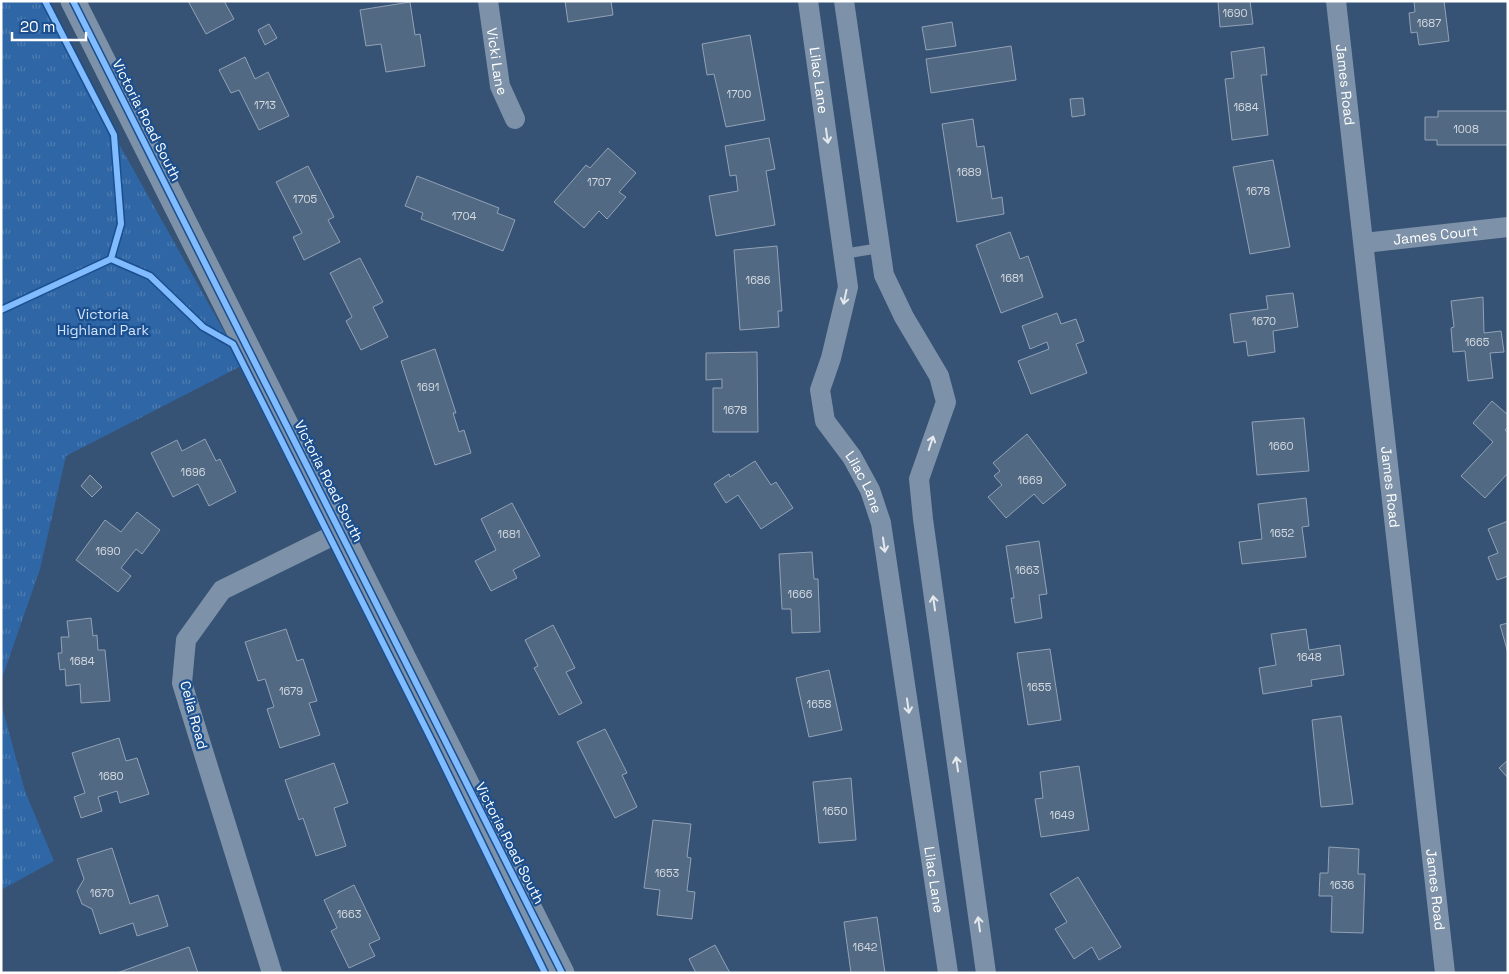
<svg xmlns="http://www.w3.org/2000/svg" width="1509" height="974" viewBox="0 0 1509 974" font-family="'Space Grotesk',sans-serif">
<style>
.park{fill:url(#park-tufts)}
.building{fill:#526984;stroke:#92a2b6}
.lines{fill:none;stroke-linecap:round;stroke-linejoin:round}
.service{stroke:#7d92a8;stroke-width:10}
.minor{stroke:#7d92a8;stroke-width:20}
.tertiary{stroke:#7d92a8;stroke-width:25}
.cycleway-casing{stroke:#1b4f8f;stroke-width:9}
.cycleway{stroke:#80bcff;stroke-width:6}
.oneway{stroke:#e5e9ee}
.labels{text-anchor:middle;stroke-width:4.5;stroke-linejoin:round;paint-order:stroke}
.number-label{font-size:11px;fill:#d4dae0}
.street-label{font-size:14px;fill:#fff;stroke:#1b4f8f}
.park-label{font-size:14px;fill:#cfe3fa;stroke:#1b4f8f}
</style>
<defs>
<pattern id="park-tufts" width="24" height="20" patternUnits="userSpaceOnUse" patternTransform="scale(1.25)"><rect width="24" height="20" fill="#2f66a5"/><path d="M3 7l-1-3M5 7V3M7 7l1-3M15 17l-1-3M17 17v-4M19 17l1-3" fill="none" stroke="#4e7db2"/></pattern>
</defs>
<rect width="100%" height="100%" fill="#365274"/>
<g class="park">
<path d="M1 1H45L114 135 243 365 66 456 40 569 1 681Z"/>
<path d="M1 703 25 791 54 861 1 890Z"/>
</g>
<g class="building">
<path d="M188 1H224L234 19 206 34Z"/>
<path d="M565 1H611L613 15 568 22Z"/>
<path d="M1218 1H1250L1253 24 1220 27Z"/>
<path d="M1414 1H1444L1449 41 1419 45 1417 32 1411 33 1409 13 1415 12Z"/>
<path d="M410 2 415 35 420 34 425 66 386 72 381 44 366 46 360 10Z"/>
<path d="M952 22 956 46 926 50 922 27Z"/>
<path d="M269 24 277 38 265 45 258 30Z"/>
<path d="M750 35 765 120 726 127 714 74 707 75 702 44Z"/>
<path d="M1011 46 1016 80 931 93 926 59Z"/>
<path d="M1264 47 1267 75H1261L1268 135 1232 140 1225 79 1234 78 1231 52Z"/>
<path d="M245 57 255 79 268 72 289 116 259 130 239 90 231 93 219 70Z"/>
<path d="M1083 98 1085 115 1072 117 1070 99Z"/>
<path d="M1438 111H1508V145H1437V140H1425V117H1438Z"/>
<path d="M973 119 977 147 984 146 992 199 1002 197 1004 214 957 222 942 124Z"/>
<path d="M769 138 775 169 766 171 775 225 716 236 709 196 738 191 736 175 730 176 725 146Z"/>
<path d="M608 148 636 173 619 192 626 197 607 219 599 211 584 228 554 202 586 165 590 168Z"/>
<path d="M1273 160 1290 247 1250 254 1233 167Z"/>
<path d="M308 166 334 217 328 220 340 242 304 260 293 237 302 233 276 182Z"/>
<path d="M417 176 499 208 497 213 515 220 503 251 421 219 423 213 405 206Z"/>
<path d="M1010 232 1020 259 1028 256 1043 297 1001 313 976 245Z"/>
<path d="M777 246 782 311H778L779 327 740 330 734 250Z"/>
<path d="M360 258 383 302 373 307 388 337 361 350 346 321 352 317 330 273Z"/>
<path d="M1293 293 1298 327 1273 331 1275 352 1248 356 1246 341 1234 343 1230 314 1268 309 1266 296Z"/>
<path d="M1483 297 1484 333 1501 331 1504 352 1490 353 1493 378 1468 381 1465 351 1453 352 1451 328 1454 327 1451 301Z"/>
<path d="M1057 313 1061 324 1076 319 1084 341 1076 344 1087 373 1031 394 1018 361 1049 349 1047 342 1030 349 1022 326Z"/>
<path d="M435 349 456 413H453L459 432 464 430 471 453 435 465 401 361Z"/>
<path d="M757 352 758 432H713V388H722V379L706 380V353Z"/>
<path d="M1492 401 1508 415V427L1505 430 1508 432V473L1485 498 1461 476 1493 442 1473 423Z"/>
<path d="M1304 418 1309 471 1257 475 1252 422Z"/>
<path d="M1027 434 1066 485 1043 504 1034 494 1006 518 988 497 1002 485 994 476 1000 471 993 463Z"/>
<path d="M205 439 216 461 220 459 236 492 209 506 198 484 173 497 151 453 177 440 182 451Z"/>
<path d="M755 461 771 485 776 482 793 508 761 529 738 495 726 503 714 484 729 474 730 477Z"/>
<path d="M90 475 102 487 92 497 81 486Z"/>
<path d="M1306 498 1309 526 1302 527 1306 557 1242 564 1239 542 1262 539 1258 504Z"/>
<path d="M512 503 540 556 513 570 517 578 491 591 475 561 496 550 481 519Z"/>
<path d="M137 512 160 530 142 554 136 549 121 568 131 576 118 592 76 560 105 520 121 532Z"/>
<path d="M1508 521V576L1497 580 1488 557 1498 553 1488 529Z"/>
<path d="M1039 541 1047 594 1039 595 1042 618 1015 623 1011 598H1014L1006 546Z"/>
<path d="M812 552 814 579H818L820 632 792 633 791 609H782L779 554Z"/>
<path d="M91 618 93 636 97 635 98 650H105L110 701 81 703 80 684 66 686 65 669 60 670 58 653H62L61 637H69L67 621Z"/>
<path d="M1508 623V653L1500 625Z"/>
<path d="M553 625 575 668 566 672 582 703 559 715 534 668 538 666 525 640Z"/>
<path d="M286 629 297 661 303 659 317 701 309 703 320 735 280 748 267 709 274 707 265 679 258 681 245 642Z"/>
<path d="M1306 629 1309 650 1340 645 1344 675 1311 680 1312 686 1263 694 1259 668 1276 665 1271 634Z"/>
<path d="M1050 649 1061 720 1028 725 1017 653Z"/>
<path d="M829 670 842 730 809 737 796 678Z"/>
<path d="M1341 716 1353 804 1321 807 1312 720Z"/>
<path d="M605 729 627 773 622 775 637 807 615 818 577 742Z"/>
<path d="M119 738 126 761 137 758 149 794 120 803 117 791 98 797 102 811 81 818 74 797 85 793 72 753Z"/>
<path d="M1508 760V778L1499 768Z"/>
<path d="M334 763 348 803 334 808 346 846 316 856 303 818 299 820 285 780Z"/>
<path d="M1079 766 1089 830 1041 837 1035 799 1043 798 1040 772Z"/>
<path d="M851 778 856 840 819 843 813 782Z"/>
<path d="M653 820 691 824 687 857 691 858 687 891 695 892 692 919 657 915 660 890 644 888Z"/>
<path d="M1329 847 1359 849 1358 874H1365L1363 933 1331 932 1332 896H1319L1320 873H1328Z"/>
<path d="M112 848 130 904 158 895 168 926 137 936 133 923 100 934 92 909 82 904 77 891 84 879 77 859Z"/>
<path d="M1078 877 1121 947 1099 960 1092 947 1074 959 1055 929 1067 922 1050 894Z"/>
<path d="M354 885 380 939 369 944 375 956 349 968 331 931 337 928 324 900Z"/>
<path d="M877 917 885 973H851L844 922Z"/>
<path d="M715 945 730 973H696L689 959Z"/>
<path d="M189 947 198 973H117Z"/>
</g>
<g class="lines">
<path class="service" d="M843 254 880 248"/>
<g class="minor">
<path id="s1" d="M488 1 500 86 515 119"/>
<path id="s2" d="M808 1 848 287 831 358 820 390 825 421 852 457 870 490 881 523 948 973"/>
<path d="M844 1 884 275 904 317 939 376 946 402 919 479 923 519 986 973"/>
<path id="s3" d="M1336 1 1445 973"/>
<path id="s4" d="M1364 243 1508 227"/>
<path d="M272 973 182 683 186 640 222 590 340 532"/>
</g>
<path class="tertiary" d="M73 1 562 973"/>
<defs>
<g id="cycleway">
<path d="M45 1 114 135 121 224 111 259 150 276 203 327 233 344 433 743 545 973"/>
<path d="M73 1 562 973"/>
<path d="M1 310 111 259"/>
</g>
</defs>
<use href="#cycleway" class="cycleway-casing"/>
<use href="#cycleway" class="cycleway"/>
</g>
<defs><path id="oneway-shaft" d="M-6 0H5M1.5-3L5.5 0L1.5 3" fill="none" stroke-width="1.6" stroke-linecap="round" stroke-linejoin="round" transform="scale(1.25)"/></defs>
<g class="oneway">
<use href="#oneway-shaft" transform="translate(827 136) rotate(82)"/>
<use href="#oneway-shaft" transform="translate(845 297) rotate(102)"/>
<use href="#oneway-shaft" transform="translate(931 443) rotate(-72)"/>
<use href="#oneway-shaft" transform="translate(884 545) rotate(82)"/>
<use href="#oneway-shaft" transform="translate(934 603) rotate(-98)"/>
<use href="#oneway-shaft" transform="translate(908 706) rotate(82)"/>
<use href="#oneway-shaft" transform="translate(957 764) rotate(-98)"/>
<use href="#oneway-shaft" transform="translate(979 924) rotate(-98)"/>
</g>
<g class="labels">
<g class="number-label">
<text x="1235" y="17">1690</text>
<text x="1429" y="27">1687</text>
<text x="739" y="98">1700</text>
<text x="265" y="109">1713</text>
<text x="1246" y="111">1684</text>
<text x="1466" y="133">1008</text>
<text x="969" y="176">1689</text>
<text x="599" y="186">1707</text>
<text x="1258" y="195">1678</text>
<text x="305" y="203">1705</text>
<text x="464" y="220">1704</text>
<text x="1012" y="282">1681</text>
<text x="758" y="284">1686</text>
<text x="1264" y="325">1670</text>
<text x="1477" y="346">1665</text>
<text x="428" y="391">1691</text>
<text x="735" y="414">1678</text>
<text x="1281" y="450">1660</text>
<text x="193" y="476">1696</text>
<text x="1030" y="484">1669</text>
<text x="1282" y="537">1652</text>
<text x="509" y="538">1681</text>
<text x="108" y="555">1690</text>
<text x="1027" y="574">1663</text>
<text x="800" y="598">1666</text>
<text x="1309" y="661">1648</text>
<text x="82" y="665">1684</text>
<text x="1039" y="691">1655</text>
<text x="291" y="695">1679</text>
<text x="819" y="708">1658</text>
<text x="111" y="780">1680</text>
<text x="835" y="815">1650</text>
<text x="1062" y="819">1649</text>
<text x="667" y="877">1653</text>
<text x="1342" y="889">1636</text>
<text x="102" y="897">1670</text>
<text x="349" y="918">1663</text>
<text x="865" y="951">1642</text>
</g>
<g class="street-label">
<text dy="5" stroke="none"><textPath href="#s1" startOffset="61">Vicki Lane</textPath></text>
<text dy="5" stroke="none"><textPath href="#s2" startOffset="80">Lilac Lane</textPath></text>
<text dy="5" stroke="none"><textPath href="#s3" startOffset="84">James Road</textPath></text>
<text transform="translate(147 120) rotate(63)" y="5">Victoria Road South</text>
<text dy="5" stroke="none"><textPath href="#s4" startOffset="72">James Court</textPath></text>
<text transform="translate(329 481) rotate(63)" y="5">Victoria Road South</text>
<text dy="5" stroke="none"><textPath href="#s2" startOffset="500">Lilac Lane</textPath></text>
<text dy="5" stroke="none"><textPath href="#s3" startOffset="489">James Road</textPath></text>
<text transform="translate(194 715) rotate(75)" y="5">Celia Road</text>
<text transform="translate(510 843) rotate(63)" y="5">Victoria Road South</text>
<text dy="5" stroke="none"><textPath href="#s2" startOffset="905">Lilac Lane</textPath></text>
<text dy="5" stroke="none"><textPath href="#s3" startOffset="894">James Road</textPath></text>
</g>
<g class="park-label">
<text x="103" y="319">Victoria<tspan x="103" dy="16">Highland Park</tspan></text>
</g>
</g>
<rect width="1509" height="974" fill="none" stroke="#ffffff" stroke-width="5"/>
<path d="M12 32v8h74v-8" fill="none" stroke="#ffffff" stroke-width="2.5"/>
<text x="20" y="32" font-size="15" fill="#ffffff" stroke="#1b4f8f" stroke-width="4" paint-order="stroke">20 m</text>
</svg>
